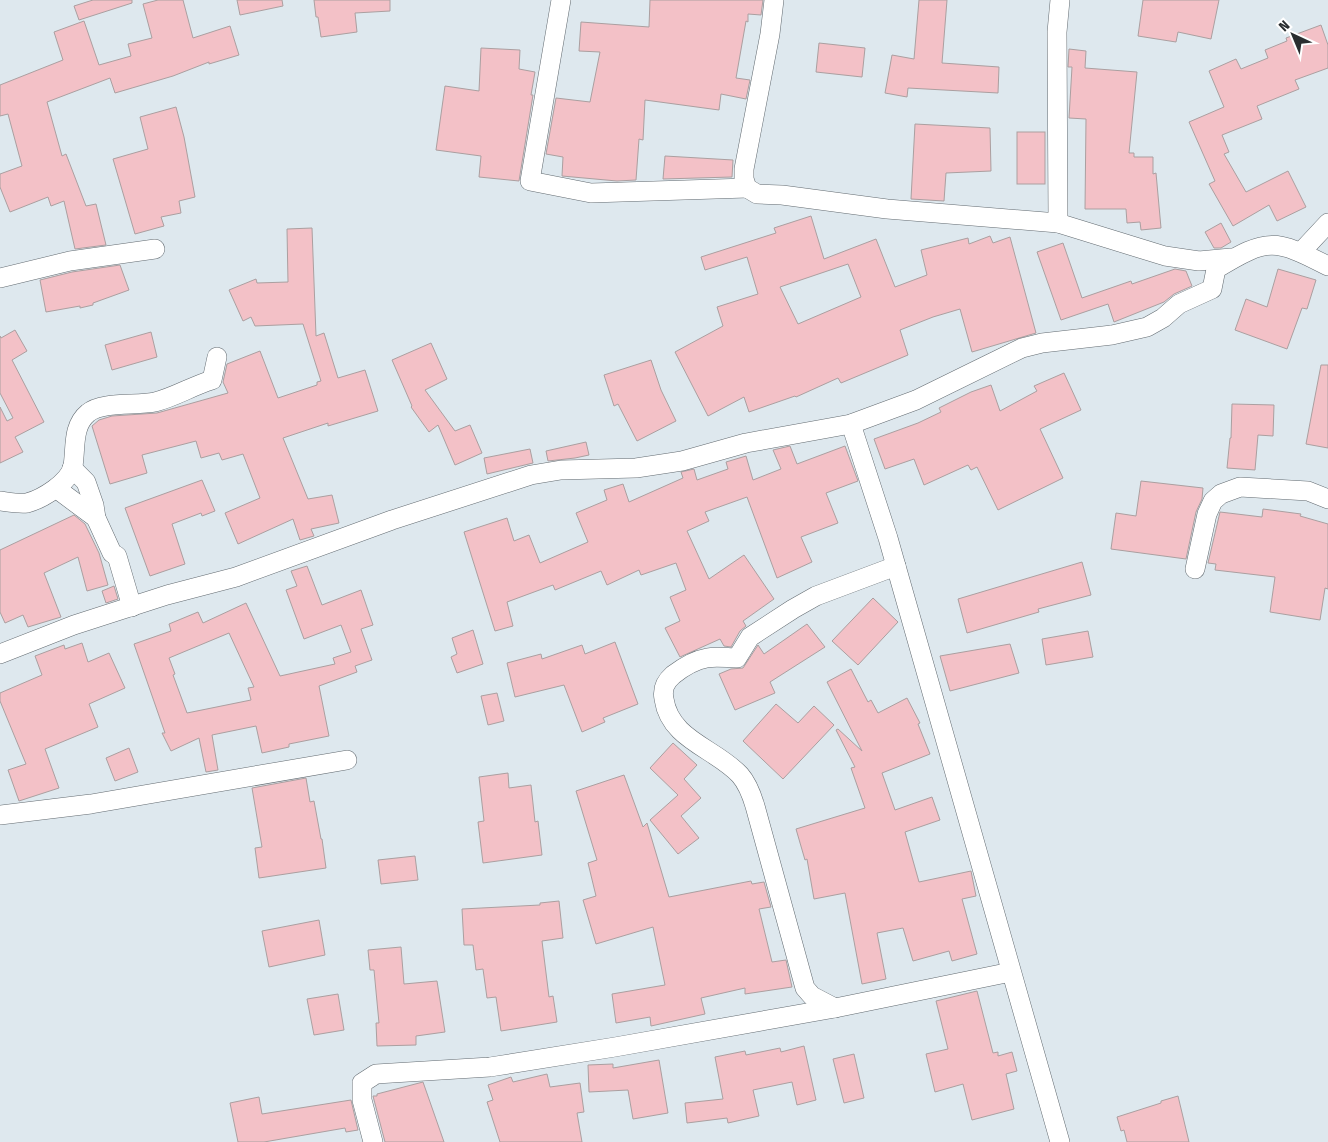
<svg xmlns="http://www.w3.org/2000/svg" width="1328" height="1142" viewBox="0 0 1328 1142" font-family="'Fira Sans Condensed',sans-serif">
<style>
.building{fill:#f3c1c7;stroke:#ab9fa0;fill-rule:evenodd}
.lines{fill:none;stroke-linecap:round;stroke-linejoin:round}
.street-casing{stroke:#636b71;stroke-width:20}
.street{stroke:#fff;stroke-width:19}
</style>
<rect width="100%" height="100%" fill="#dee8ee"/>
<g class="building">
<path d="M93 0H132V3L79 20 74 6Z"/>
<path d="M158 0H183L193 38 230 26 239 55 209 64V62L173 76 115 93 110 78 47 102 62 156 66 154 86 206 96 204 106 245 75 249 64 201 51 206 48 197 10 212 0 187V174L22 166 8 114 0 116V85L63 60 54 32 84 21 99 65 131 56 128 44 152 38 143 4Z"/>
<path d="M237 0H282L283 6 240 15Z"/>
<path d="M314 0H390V11L355 13 357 32 321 37 318 17H316Z"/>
<path d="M650 0H763L761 15 748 14V22L746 21 736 78 750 80 746 99 721 94 719 110 645 100 643 140 639 139 636 180 617 181 562 176 563 157 546 154 556 98 590 102 600 52 579 51 581 22 649 27Z"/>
<path d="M919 0H947L942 63 999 67 998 93 908 88 907 97 885 93 892 55 914 59Z"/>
<path d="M1143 0H1219L1211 39 1178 32 1176 42 1138 36Z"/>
<path d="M1321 25 1328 45V68L1295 80 1299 89 1257 106 1262 119 1222 135 1229 152 1224 154 1246 192 1288 171 1306 207 1277 221 1269 205 1233 226 1209 184 1215 181 1189 122 1224 107 1209 71 1236 59 1241 69 1268 58 1265 50 1287 41 1286 38Z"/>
<path d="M819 43 865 48 862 77 816 72Z"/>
<path d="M481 48 520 50 519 69 535 72 531 95H533L519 181 479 177 481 156 436 150 445 86 479 91Z"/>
<path d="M1069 49 1086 51 1085 68 1137 72 1129 153H1134V157H1153V174L1156 173 1161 228 1141 230 1140 222 1127 223 1126 209H1085L1086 119 1069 118 1072 67H1068Z"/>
<path d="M176 107 184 137 195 197 179 201 181 213 161 217 164 226 135 234 113 159 148 149 140 117Z"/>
<path d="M915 124 990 128 991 171 946 173 944 201 911 199Z"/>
<rect x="1017" y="132" width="28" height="52"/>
<path d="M665 156 733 160 732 177 663 179Z"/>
<path d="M811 216 824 259 876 239 895 287 927 275 921 250 968 238 969 244 990 236 993 243 1010 237 1036 333 972 352 960 309 933 317 900 330 908 355 841 383 838 378 796 397 795 396 749 412 744 397 708 416 675 352 723 326 717 307 758 294 747 257 705 270 701 257 776 233 774 228ZM848 264 861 297 798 324 780 287Z"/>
<path d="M1221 223 1231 242 1221 248H1214L1205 232Z"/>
<path d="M312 228 316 336 324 333 338 378 365 370 378 411 328 426V423L283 438 308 499 332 495 339 523 311 529 314 536 300 540 293 519 238 544 225 513 260 498 243 454 222 460 219 453 201 458 196 441 142 455 147 473 110 484 92 426 99 420 112 416 157 413 228 393 223 382 227 364 260 351 278 398 317 385V382L321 381 303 324 255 326 251 317 243 321 229 290 256 279 257 283 288 282 287 229Z"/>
<path d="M1063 243 1082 298 1131 281 1132 284 1175 269 1186 271 1192 286 1174 294 1164 302 1114 322 1108 304 1061 320 1037 252Z"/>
<path d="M120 265 129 290 93 303V305L80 308V306L46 312 40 280 72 272Z"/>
<path d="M1278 269 1316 280 1307 309 1302 308 1287 349 1235 330 1246 299 1267 307Z"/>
<path d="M15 330 27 351 12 360 44 422 15 437 23 452 0 463V407L7 421 13 418 0 393V336L1 338Z"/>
<path d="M151 332 157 357 112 370 105 345Z"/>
<path d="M431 343 447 379 425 390 455 431 470 425 482 453 455 465 438 425 429 432 411 407 412 406 392 360Z"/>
<path d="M651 360 661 390 676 421 637 441 618 404 614 406 604 375Z"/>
<path d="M1321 365H1328V448L1306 444Z"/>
<path d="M1064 373 1081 410 1040 429 1063 478 998 510 977 467 971 470 968 465 924 485 914 459 885 469 874 439 918 423 941 412 939 408 971 392 991 385 1000 411 1037 391 1034 386Z"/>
<path d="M1232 404 1274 405 1273 436 1258 435 1255 470 1227 468 1230 438H1231Z"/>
<path d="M586 442 589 455 575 458 548 461 546 451Z"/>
<path d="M790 446 797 464 845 446 858 481 826 493 838 523 801 537 812 562 777 578 747 497 705 512 709 521 687 531 709 579 744 555 774 599 743 621 746 626 740 631 731 647 724 646 720 639 680 657 665 628 680 621 670 597 686 590 676 563 641 575 639 570 607 585 601 571 555 590 553 585 507 602 513 626 495 631 464 532 507 518 514 541 529 535 540 563 588 542 576 513 607 500 604 490 623 484 629 502 683 478 681 472 694 469 697 480 728 469 726 462 746 456 753 480 781 469 773 450Z"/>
<path d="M530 449 533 463 487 474 484 458Z"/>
<path d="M202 480 215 511 202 516 201 513 172 524 185 564 150 576 125 508Z"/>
<path d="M1141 481 1203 488 1202 499 1196 512 1186 559 1111 549 1116 513 1136 516Z"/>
<path d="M1263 509 1301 514 1300 516 1328 524V589L1325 588 1320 620 1270 612 1275 577 1215 570 1216 564 1208 563 1220 512 1262 517Z"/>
<path d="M74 515 85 524 99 553 108 585 87 591 78 557 44 573 61 617 28 627 23 615 5 623 0 612V550Z"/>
<path d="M1082 562 1091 595 1038 609 1039 612 967 633 958 599Z"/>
<path d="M307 566 322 605 361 590 373 625 361 629 372 660 355 666 357 672 319 686 329 736 289 744V747L262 753 256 726 212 735 218 770 206 772 199 738 171 751 162 733H165L134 644 171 631 169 624 198 612 203 623 246 603 280 676 335 664 333 658 351 652 341 625 304 639 286 590 297 586 291 571ZM229 633 254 687 248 688 251 700 187 713 173 675 175 674 169 658Z"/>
<path d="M114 586 118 599 106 603 102 591Z"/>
<path d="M873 598 898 622 858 665 832 641Z"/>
<path d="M807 624 825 647 770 682 775 693 735 710 719 674 731 669 743 668 758 645 764 654Z"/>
<path d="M473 630 483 664 457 673 451 657 457 654 452 638Z"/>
<path d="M1088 631 1093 657 1046 665 1042 639Z"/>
<path d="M615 642 638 704 603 718 605 722 582 732 564 685 515 697 507 663 541 654 542 659 582 645 585 654Z"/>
<path d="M82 643 88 662 109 653 125 688 89 704 98 727 45 749 59 788 19 801 8 770 26 764 0 701V693L42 675 35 656 64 645 65 649Z"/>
<path d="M1010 644 1019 673 950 691 940 656Z"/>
<path d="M851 669 868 702 871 700 878 713 907 698 920 723 918 724 930 754 882 773 895 810 932 797 940 820 905 832 919 882 971 871 976 896 962 899 977 954 952 961 949 951 913 961 903 928 877 933 886 979 862 984 845 893 814 899 807 859 805 860 796 829 865 808 851 768 855 767 836 730 838 729 862 751 827 682Z"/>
<path d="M497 693 504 721 488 725 481 696Z"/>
<path d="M776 704 798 723 814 706 834 725 783 779 743 741Z"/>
<path d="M673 743 697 765 684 779 701 798 681 816 699 838 678 854 650 820 678 795 650 768Z"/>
<path d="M129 748 138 772 115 781 106 758Z"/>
<path d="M508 773 509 788 531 785 535 822 538 821 542 855 483 863 478 822 484 821 479 777Z"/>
<path d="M624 775 643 827 647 823 669 897 751 881 752 884 764 882 771 907 759 909 772 962 786 960 792 987 745 994V988L701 998 705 1014 651 1026 650 1017 616 1023 612 994 665 985 653 927 596 944 583 900 596 896 588 863 597 860 576 791Z"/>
<path d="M306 778 310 802 314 801 321 839H322L326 868 259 878 255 848 262 847 252 788Z"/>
<path d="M415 856 418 880 381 884 378 860Z"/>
<path d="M559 901 563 938 542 941 549 997 553 996 557 1022 501 1031 496 997 487 998 483 969 476 970 473 945H464L462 909 540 905V903Z"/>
<path d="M319 920 325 955 269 967 262 931Z"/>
<path d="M401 947 404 984 437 981 445 1032 416 1036V1045L377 1046 376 1023H379L374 970H370L368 950Z"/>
<path d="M977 991 993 1053 998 1052V1056L1012 1052 1017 1071 1006 1074 1014 1109 972 1120 963 1084 935 1092 926 1054 948 1049 936 1001Z"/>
<path d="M338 994 344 1030 314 1035 307 999Z"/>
<path d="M804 1046 816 1100 797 1105 792 1082 753 1090 759 1116 728 1123 727 1118 687 1123 685 1103 723 1099 715 1057 745 1051 746 1055 780 1048 781 1052Z"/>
<path d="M854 1054 864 1098 844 1103 833 1059Z"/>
<path d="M659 1060 668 1113 633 1119 628 1090 589 1092 588 1065 613 1064V1068Z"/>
<path d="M547 1074 550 1087 580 1083 584 1112 577 1113 582 1142H500L487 1102 493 1100 488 1085 511 1077 513 1082Z"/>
<path d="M423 1082 444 1142H385L373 1096H377V1094Z"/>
<path d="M1178 1096 1189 1142H1127L1124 1130 1121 1131 1117 1117 1161 1103V1101Z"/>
<path d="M259 1097 262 1114 351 1100 358 1130 346 1132 345 1128 264 1142H238L230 1103Z"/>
</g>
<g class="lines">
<defs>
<g id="street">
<path d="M561 0 530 181 591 193 747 188"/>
<path d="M774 0 770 34 744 169V179L747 188 757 194 782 195 887 209 1058 223 1165 256 1199 261 1231 258"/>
<path d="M1058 223 1057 32 1060 0"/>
<path d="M1301 252 1328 223"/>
<path d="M0 278 70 261 155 249"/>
<path d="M851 424 888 538 1060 1142"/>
<path d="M72 468 86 482 94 505 96 518 112 553 117 556 132 607"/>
<path d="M57 489 96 518"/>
<path d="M0 501C8 502 19 504 27 503 42 499 69 483 73 466 76 448 72 426 88 413 102 401 137 406 155 402 175 397 192 386 212 380L217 357"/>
<path d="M1195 569 1207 514 1213 501 1221 494 1240 487 1308 491 1328 499"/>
<path d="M0 654 74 625 167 595 236 577 392 520 531 475 561 470 636 468 682 461 746 443 851 424 916 400 1022 348 1042 343 1112 335 1147 327 1163 318 1179 304 1212 289 1216 269C1268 237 1275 239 1328 266"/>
<path d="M0 815 91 804 347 760"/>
<path d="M835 1008 812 996 805 988 755 806C752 796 748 784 740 775 715 748 670 740 664 699 662 689 665 682 673 675 682 668 695 660 707 658 716 656 728 658 737 658L750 637 793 609 816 596 896 566"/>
<path d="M373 1142 362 1100V1083L376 1074 490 1067 615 1047 835 1008 1011 972"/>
</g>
</defs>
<use href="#street" class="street-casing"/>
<use href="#street" class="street"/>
</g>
<g transform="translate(1293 35) rotate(316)" stroke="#ffffff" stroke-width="4" paint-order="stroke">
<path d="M0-4L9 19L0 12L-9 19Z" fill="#2a2e30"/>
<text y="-8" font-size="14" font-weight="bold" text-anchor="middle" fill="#2a2e30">N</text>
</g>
</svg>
